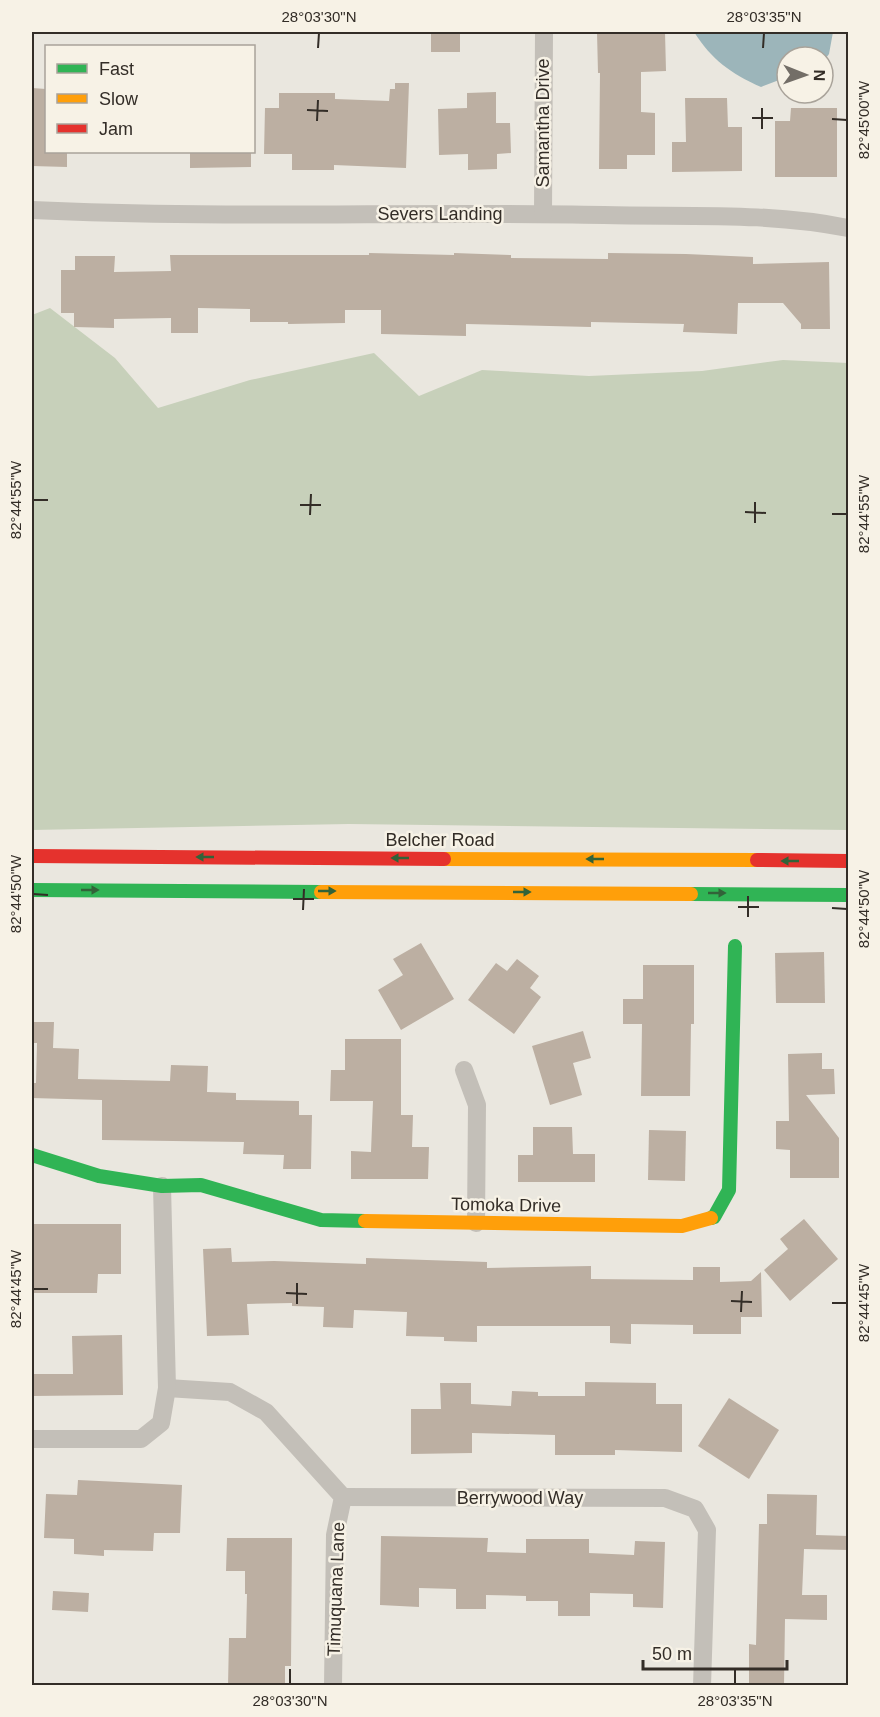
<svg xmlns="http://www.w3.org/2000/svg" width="880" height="1717" viewBox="0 0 880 1717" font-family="Arial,sans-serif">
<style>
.green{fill:#c7d0ba}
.water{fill:#9cb5ba}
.building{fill:#bcafa2}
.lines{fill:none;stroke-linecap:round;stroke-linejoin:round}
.street{stroke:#c3bfb8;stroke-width:18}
.fast{stroke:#30b455;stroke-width:14}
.slow{stroke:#ff9f0a;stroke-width:14}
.jam{stroke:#e5322d;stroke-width:14}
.oneway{fill:#326339}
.ticks{fill:none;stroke:#332d27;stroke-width:2}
.labels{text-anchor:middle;stroke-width:5;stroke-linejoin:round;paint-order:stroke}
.street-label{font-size:18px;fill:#332d27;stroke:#f7f2e6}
.neatline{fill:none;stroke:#332d27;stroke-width:2}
.ticks-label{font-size:15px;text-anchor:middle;fill:#332d27}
</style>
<rect width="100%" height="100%" fill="#eae7df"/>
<path class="green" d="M50 308 115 358 158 408 250 380 374 353 419 396 482 370 589 376 702 371 783 360 848 363V830L349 824 32 830V315Z"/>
<path class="water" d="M694 32H833L829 54 823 62V57H787V77L761 87C730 73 712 60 694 32Z"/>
<g class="building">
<rect x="431" y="32" width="29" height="20"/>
<path d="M597 32H665L666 71 641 72V112L655 113V155H627V169H599L600 73H598Z"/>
<path d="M395 83H409L406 168 334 165V170H292V154H264L265 108H279V93H335V99L389 101 390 89H395Z"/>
<path d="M32 88 46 89V152H67V167L32 166Z"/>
<path d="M496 92V123H510L511 153 497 154V169L468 170V154L439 155 438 109 467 108V93Z"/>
<path d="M685 98H727L728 127H742V171L672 172V142H686Z"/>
<path d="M791 108H837V177H775V121H790Z"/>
<path d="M190 152H251V167L190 168Z"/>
<path d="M369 253 454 255V253L511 255V258L608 259V253L686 254 753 257V264L829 262 830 329H801V324L783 303H738L737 334 683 332 684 324 591 322V327L466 324V336L381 334V310H345V323L288 324V322H250V309L198 308V333H171V318L114 319V328L74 327V313H61V270H75V256H115L114 272 171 271 170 255H369Z"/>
<path d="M421 943 454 999 401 1030 378 990 403 975 393 959Z"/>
<path d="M824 952 825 1003H776L775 953Z"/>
<path d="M517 959 539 976 530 988 541 997 514 1034 468 1000 496 963 507 971Z"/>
<path d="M643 965H694V1024H691L690 1096H641L642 1024H623V999H643Z"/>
<path d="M32 1022H54L53 1048 79 1049 78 1079 170 1081 171 1065 208 1066 207 1092 236 1093V1100L299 1101V1115H312L311 1169H283L284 1155 243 1154 244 1142 102 1140V1100L32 1098V1083H36L37 1043H32Z"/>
<path d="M583 1031 591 1058 573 1063 582 1095 550 1105 532 1046Z"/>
<path d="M345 1039H401V1115H413L412 1147H429L428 1179H351V1151L371 1152 373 1101H330L331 1070H345Z"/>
<path d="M822 1053V1069H834L835 1094 806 1095 839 1138V1178H790V1150L776 1149V1121H789L788 1054Z"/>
<path d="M533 1127H572L573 1154H595V1182H518V1155H533Z"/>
<path d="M649 1130 686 1131 685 1181 648 1180Z"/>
<path d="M804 1219 838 1259 790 1301 764 1270 788 1249 780 1239Z"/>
<path d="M32 1224H121V1274H98L97 1293H32Z"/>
<path d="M231 1248 232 1262 274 1261 366 1264V1258L487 1262V1268L591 1266V1279L693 1280V1267H720V1282L751 1281 761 1272 762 1317H741V1334H693V1325L631 1324V1344L610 1343V1326H477V1342L444 1341V1337L406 1336 407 1312 354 1310 353 1328 323 1327 324 1307 292 1306V1303L247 1304 249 1335 207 1336 203 1249Z"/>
<path d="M122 1335 123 1395 32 1396V1374H73L72 1336Z"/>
<path d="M585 1382 656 1383V1404H682V1452L615 1450V1455H555V1435L472 1433V1453L411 1454V1409H441L440 1383H471V1404L511 1406 512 1391 538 1392V1396H585Z"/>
<path d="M729 1398 779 1430 749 1479 698 1446Z"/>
<path d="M78 1480 182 1485 180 1533H154L153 1551 104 1550V1556L74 1554V1539L44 1538 46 1494 77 1495Z"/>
<path d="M767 1494 817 1495 816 1535 849 1536V1550L804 1549 802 1595H827V1620L785 1619 784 1686H749V1644L756 1645 759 1524H767Z"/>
<path d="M381 1536 488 1538 487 1552 526 1553V1539H589V1553L634 1555 635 1541 665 1542 663 1608 633 1607V1594L590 1593V1616H558V1601H526V1596L486 1595V1609H456V1589L419 1588V1607L380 1605Z"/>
<path d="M227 1538H292L291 1666H285V1686H228L229 1638H246L247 1594H245V1571H226Z"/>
<path d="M53 1591 89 1593 88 1612 52 1610Z"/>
</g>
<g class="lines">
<g class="street">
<path d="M32 210C222 219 413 211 604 215 685 217 769 212 848 228"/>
<path d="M543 214 544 32"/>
<path d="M464 1070 477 1105 476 1223"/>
<path d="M167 1388 230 1392 266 1412 343 1497 335 1535 333 1686"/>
<path d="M32 1439H141L161 1423 167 1388 162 1186"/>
<path d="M343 1497 665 1498 695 1509 707 1530 702 1686"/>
</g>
<g class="fast">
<path d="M32 890 321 892"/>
<path d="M691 894 848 895"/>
<path d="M32 1155 99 1176 162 1186 201 1185 321 1220 365 1221"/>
<path d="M711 1218 714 1217 729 1190 735 946"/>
</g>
<g class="slow">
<path d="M444 859 757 860"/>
<path d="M321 892 691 894"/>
<path d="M365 1221 682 1226 711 1218"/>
</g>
<g class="jam">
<path d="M32 856 444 859"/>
<path d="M757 860 848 861"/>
</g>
</g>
<defs><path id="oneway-solid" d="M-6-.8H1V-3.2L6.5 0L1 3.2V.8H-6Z" transform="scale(1.5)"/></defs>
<g class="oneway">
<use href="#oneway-solid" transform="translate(205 857) rotate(-180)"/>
<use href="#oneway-solid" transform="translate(400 858) rotate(-180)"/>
<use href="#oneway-solid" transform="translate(595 859) rotate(-180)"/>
<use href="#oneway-solid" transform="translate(790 861) rotate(-180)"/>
<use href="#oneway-solid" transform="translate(90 890)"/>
<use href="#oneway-solid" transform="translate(327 891)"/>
<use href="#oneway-solid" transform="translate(522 892)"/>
<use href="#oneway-solid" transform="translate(717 893)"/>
</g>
<path class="ticks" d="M318 48 319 33M763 48 764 33M307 110 328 111M752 118H773M832 119 847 120M317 121 318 100M762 129V108M33 500H48M300 505H321M745 512 766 513M832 514H847M310 515 311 494M755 523V502M33 894 48 895M293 899H314M738 907H759M832 908 847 909M303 910 304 889M748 917V896M33 1289H48M286 1293 307 1294M731 1301 752 1302M832 1303H847M297 1304V1283M741 1312 742 1291M290 1684V1669M735 1684V1669"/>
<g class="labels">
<g class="street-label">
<text transform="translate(543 123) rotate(-90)" y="6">Samantha Drive</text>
<text x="440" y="220">Severs Landing</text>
<text x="440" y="846">Belcher Road</text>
<text transform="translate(506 1205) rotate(1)" y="6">Tomoka Drive</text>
<text x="520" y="1504">Berrywood Way</text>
<text transform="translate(336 1589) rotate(-88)" y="6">Timuquana Lane</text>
</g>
</g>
<rect width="880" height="1717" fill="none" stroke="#f7f2e6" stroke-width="66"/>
<rect x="45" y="45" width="210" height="108" fill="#f7f2e6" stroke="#a9a39a" stroke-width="1.5"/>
<rect x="57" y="64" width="30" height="9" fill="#30b455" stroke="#a9a39a" stroke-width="1.5"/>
<text x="99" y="75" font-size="18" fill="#332d27">Fast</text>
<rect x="57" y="94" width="30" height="9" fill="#ff9f0a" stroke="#a9a39a" stroke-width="1.5"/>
<text x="99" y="105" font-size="18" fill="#332d27">Slow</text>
<rect x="57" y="124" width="30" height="9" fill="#e5322d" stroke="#a9a39a" stroke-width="1.5"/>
<text x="99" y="135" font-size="18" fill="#332d27">Jam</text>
<g transform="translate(805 75) rotate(91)"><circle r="28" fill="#f7f2e6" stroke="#a9a39a" stroke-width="1.5"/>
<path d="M0-4.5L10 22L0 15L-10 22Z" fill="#736e67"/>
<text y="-9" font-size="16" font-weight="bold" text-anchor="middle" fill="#332d27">N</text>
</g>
<path d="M643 1660v9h144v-9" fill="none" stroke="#332d27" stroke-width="3"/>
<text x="652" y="1660" font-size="18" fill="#332d27" stroke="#f7f2e6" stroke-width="4.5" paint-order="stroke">50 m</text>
<rect x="33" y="33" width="814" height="1651" class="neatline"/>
<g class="ticks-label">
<text x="319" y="22">28°03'30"N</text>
<text x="764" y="22">28°03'35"N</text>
<text transform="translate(864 120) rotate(-90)" y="5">82°45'00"W</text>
<text transform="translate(16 500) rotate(-90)" y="5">82°44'55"W</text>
<text transform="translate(864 514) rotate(-90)" y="5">82°44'55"W</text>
<text transform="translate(16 894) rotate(-90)" y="5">82°44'50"W</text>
<text transform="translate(864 909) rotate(-90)" y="5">82°44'50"W</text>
<text transform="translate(16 1289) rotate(-90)" y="5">82°44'45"W</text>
<text transform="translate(864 1303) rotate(-90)" y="5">82°44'45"W</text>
<text x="290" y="1706">28°03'30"N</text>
<text x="735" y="1706">28°03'35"N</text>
</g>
</svg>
